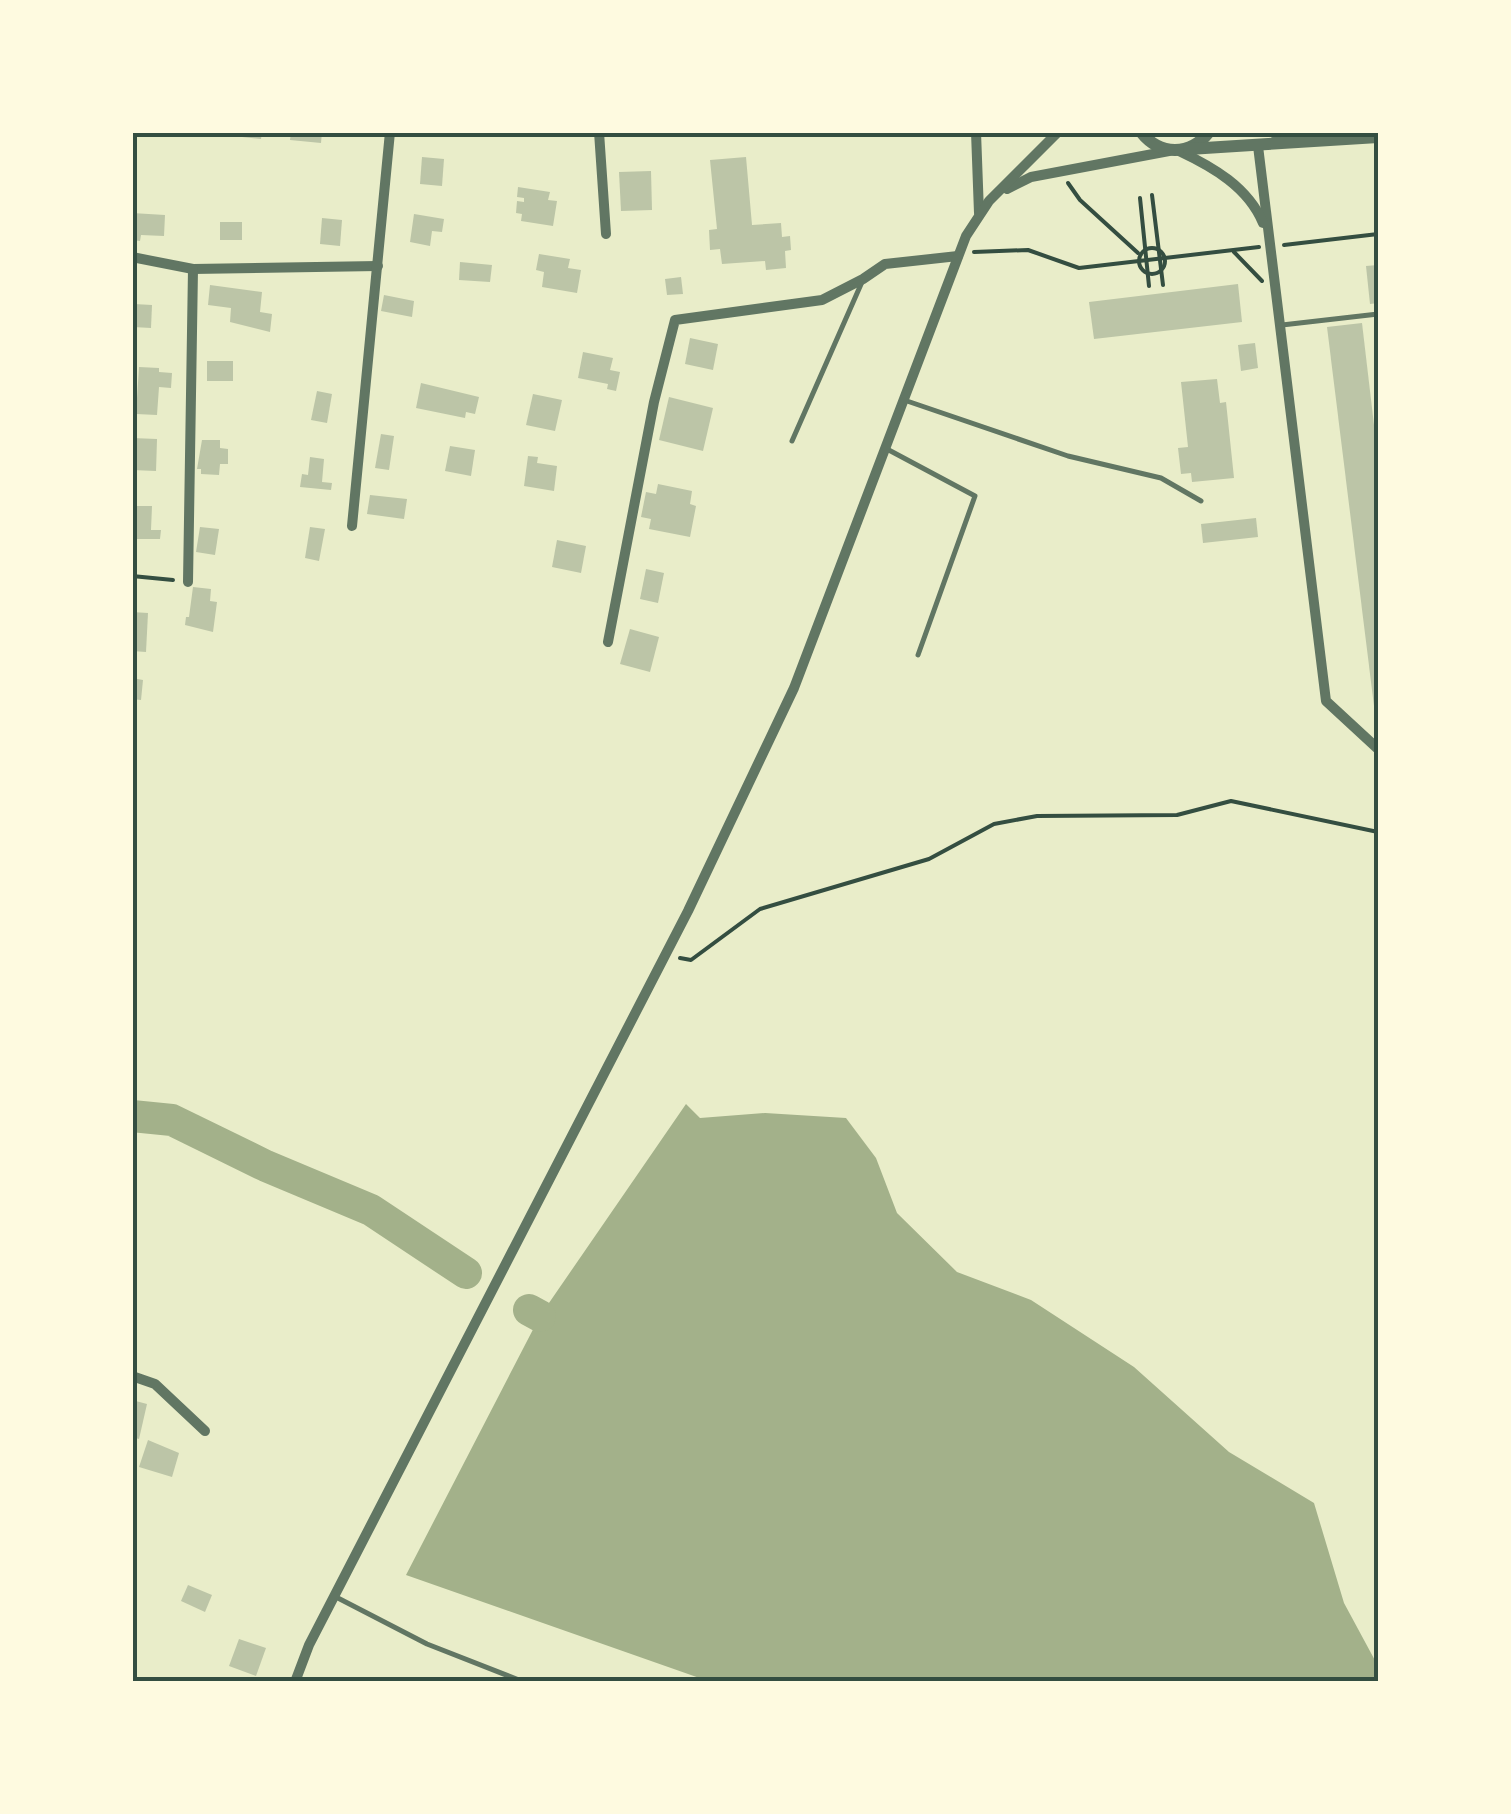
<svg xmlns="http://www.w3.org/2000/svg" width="1511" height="1814" viewBox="0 0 1511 1814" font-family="'PT Sans',sans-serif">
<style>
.water{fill:#a3b18a}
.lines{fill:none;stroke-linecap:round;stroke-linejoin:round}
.river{stroke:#a3b18a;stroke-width:32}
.building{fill:#bcc5a7}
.path{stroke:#344e41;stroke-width:4}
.service{stroke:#617663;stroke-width:5}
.minor{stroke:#617663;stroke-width:10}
.tertiary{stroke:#617663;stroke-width:12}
.neatline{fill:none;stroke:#344e41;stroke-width:4}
</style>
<rect width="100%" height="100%" fill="#e9edc9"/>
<path class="water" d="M686 1104 700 1118 765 1113 846 1118 876 1158 897 1213 957 1272 1031 1300 1134 1367 1229 1452 1314 1503 1344 1603 1378 1666V1681H708L406 1575 540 1316Z"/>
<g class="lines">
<g class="river">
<path d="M132 1116 172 1120 266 1166 371 1210 466 1273"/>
<path d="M529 1310 540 1316"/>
</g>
</g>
<g class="building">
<path d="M243 132H262L261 139 242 137Z"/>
<path d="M291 132H322L321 143 290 140Z"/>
<path d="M422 157 444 159 442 186 420 184Z"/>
<path d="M746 157 752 225 781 223 782 237 790 236 791 250 785 251 786 268 766 270 765 261 722 264 720 249 710 250 709 230 717 229 710 160Z"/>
<path d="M651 171 652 210 621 211 619 172Z"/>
<path d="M518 187 550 192 548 200 557 201 553 226 521 221 522 214 516 213 517 201 524 202V198L517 197Z"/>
<path d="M132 213 165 215 164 236 141 235 140 241 132 240Z"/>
<path d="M414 214 444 219 442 232 432 231 430 246 410 242Z"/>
<path d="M322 218 342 220 340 246 320 244Z"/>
<rect x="220" y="222" width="22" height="18"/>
<path d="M539 254 570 259 568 268 581 270 577 293 542 287 544 272 536 270Z"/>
<path d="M460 262 492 265 490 282 459 280Z"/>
<path d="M1378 265V303L1370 304 1366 266Z"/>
<path d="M681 277 683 294 667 295 665 279Z"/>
<path d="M1238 284 1242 322 1094 339 1089 302Z"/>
<path d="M210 285 262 292 260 312 272 314 270 332 230 322 231 308 208 305Z"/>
<path d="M384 295 414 301 412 317 381 311Z"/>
<path d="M134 304 152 305 151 328 133 327Z"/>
<path d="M1362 323 1378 459V706H1374L1327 327Z"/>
<path d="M690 338 718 344 713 370 685 364Z"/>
<path d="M1255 343 1258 368 1241 371 1238 345Z"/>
<path d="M583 352 613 358 610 370 620 372 616 391 607 389 608 384 578 378Z"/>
<rect x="207" y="361" width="26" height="20"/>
<path d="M139 367 159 368V372L172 373 171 388 159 387 157 415 136 414Z"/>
<path d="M1217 379 1220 403 1226 402 1234 478 1192 482 1191 473 1181 474 1178 448 1188 447 1181 382Z"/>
<path d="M421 383 479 397 475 414 466 412 465 418 416 408Z"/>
<path d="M317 391 332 394 327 423 311 420Z"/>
<path d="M533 394 562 400 555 431 526 425Z"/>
<path d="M669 397 713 408 703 451 659 440Z"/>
<path d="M381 434 394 436 389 470 375 468Z"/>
<path d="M132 438 157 439 156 471 132 470Z"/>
<path d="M202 440H220V448L228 449V464H220L219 475 201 474V469H197Z"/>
<path d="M450 446 475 450 471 476 445 471Z"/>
<path d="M528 456 538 457 537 463 557 466 554 491 524 486Z"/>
<path d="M310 457 324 459 322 482 332 483 331 490 300 487 302 474 308 475Z"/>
<path d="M658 484 692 491 690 504 696 506 690 537 649 529 651 519 641 517 646 492 656 494Z"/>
<path d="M370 495 407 499 404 519 367 514Z"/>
<path d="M136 506H152L151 530H161L160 539H135Z"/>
<path d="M1256 518 1258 537 1203 543 1201 524Z"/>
<path d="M200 527 219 529 215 555 196 552Z"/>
<path d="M310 527 325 529 319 561 305 558Z"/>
<path d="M557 540 586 546 581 573 552 567Z"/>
<path d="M646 569 664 573 658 603 640 599Z"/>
<path d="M193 587 211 589 210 601 217 602 213 632 185 625 186 617H189Z"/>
<path d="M132 612 148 613 146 652 132 651Z"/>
<path d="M630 629 659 637 650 672 620 664Z"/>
<path d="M132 678 143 680 141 700 132 699Z"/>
<path d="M132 1400 147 1404 139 1439 132 1437Z"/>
<path d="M148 1440 179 1453 172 1477 139 1467Z"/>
<path d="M188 1585 212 1595 205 1612 181 1601Z"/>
<path d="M239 1639 266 1648 256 1676 229 1666Z"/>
</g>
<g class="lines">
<g class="path">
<path d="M1068 183 1080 200 1138 253"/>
<path d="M1152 195 1163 285"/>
<path d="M1140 198 1149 286"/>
<path d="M1284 245 1378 234"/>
<circle cx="1152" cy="261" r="13"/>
<path d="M974 252 1028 250 1079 268 1259 247"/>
<path d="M1234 252 1262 281"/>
<path d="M132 576 173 580"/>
<path d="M680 958 691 960 760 909 929 859 994 824 1037 816 1177 815 1231 801 1378 832"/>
</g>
<g class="service">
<path d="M1282 325 1378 314"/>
<path d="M907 401 1068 456 1161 478 1201 501"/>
<path d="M792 441 862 282"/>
<path d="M885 448 975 496 918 655"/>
<path d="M334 1596 427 1644 524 1682"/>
</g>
<g class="minor">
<path d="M599 132 606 234"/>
<path d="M976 132 979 213"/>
<path d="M1258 146 1326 701 1378 749"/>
<path d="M1179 151C1213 167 1248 187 1263 223"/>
<path d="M1007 189 1031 177 1169 151"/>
<path d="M132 257 193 269 378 266"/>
<path d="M352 526 390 132"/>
<path d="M188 582 193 269"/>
<path d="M608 642 654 402 675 320 822 300 863 279 885 264 958 256"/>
<path d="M132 1376 155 1384 205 1431"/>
<path d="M295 1682 309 1645 688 911 794 688 966 236 989 201 1058 132"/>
</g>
<g class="tertiary">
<path d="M1141 132C1160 156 1190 156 1209 132"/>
<path d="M1274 132 1296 142"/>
<path d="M1189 149 1378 137"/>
</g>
</g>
<rect width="1511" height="1814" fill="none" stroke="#fefae0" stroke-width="270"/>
<rect x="135" y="135" width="1241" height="1544" class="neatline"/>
</svg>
